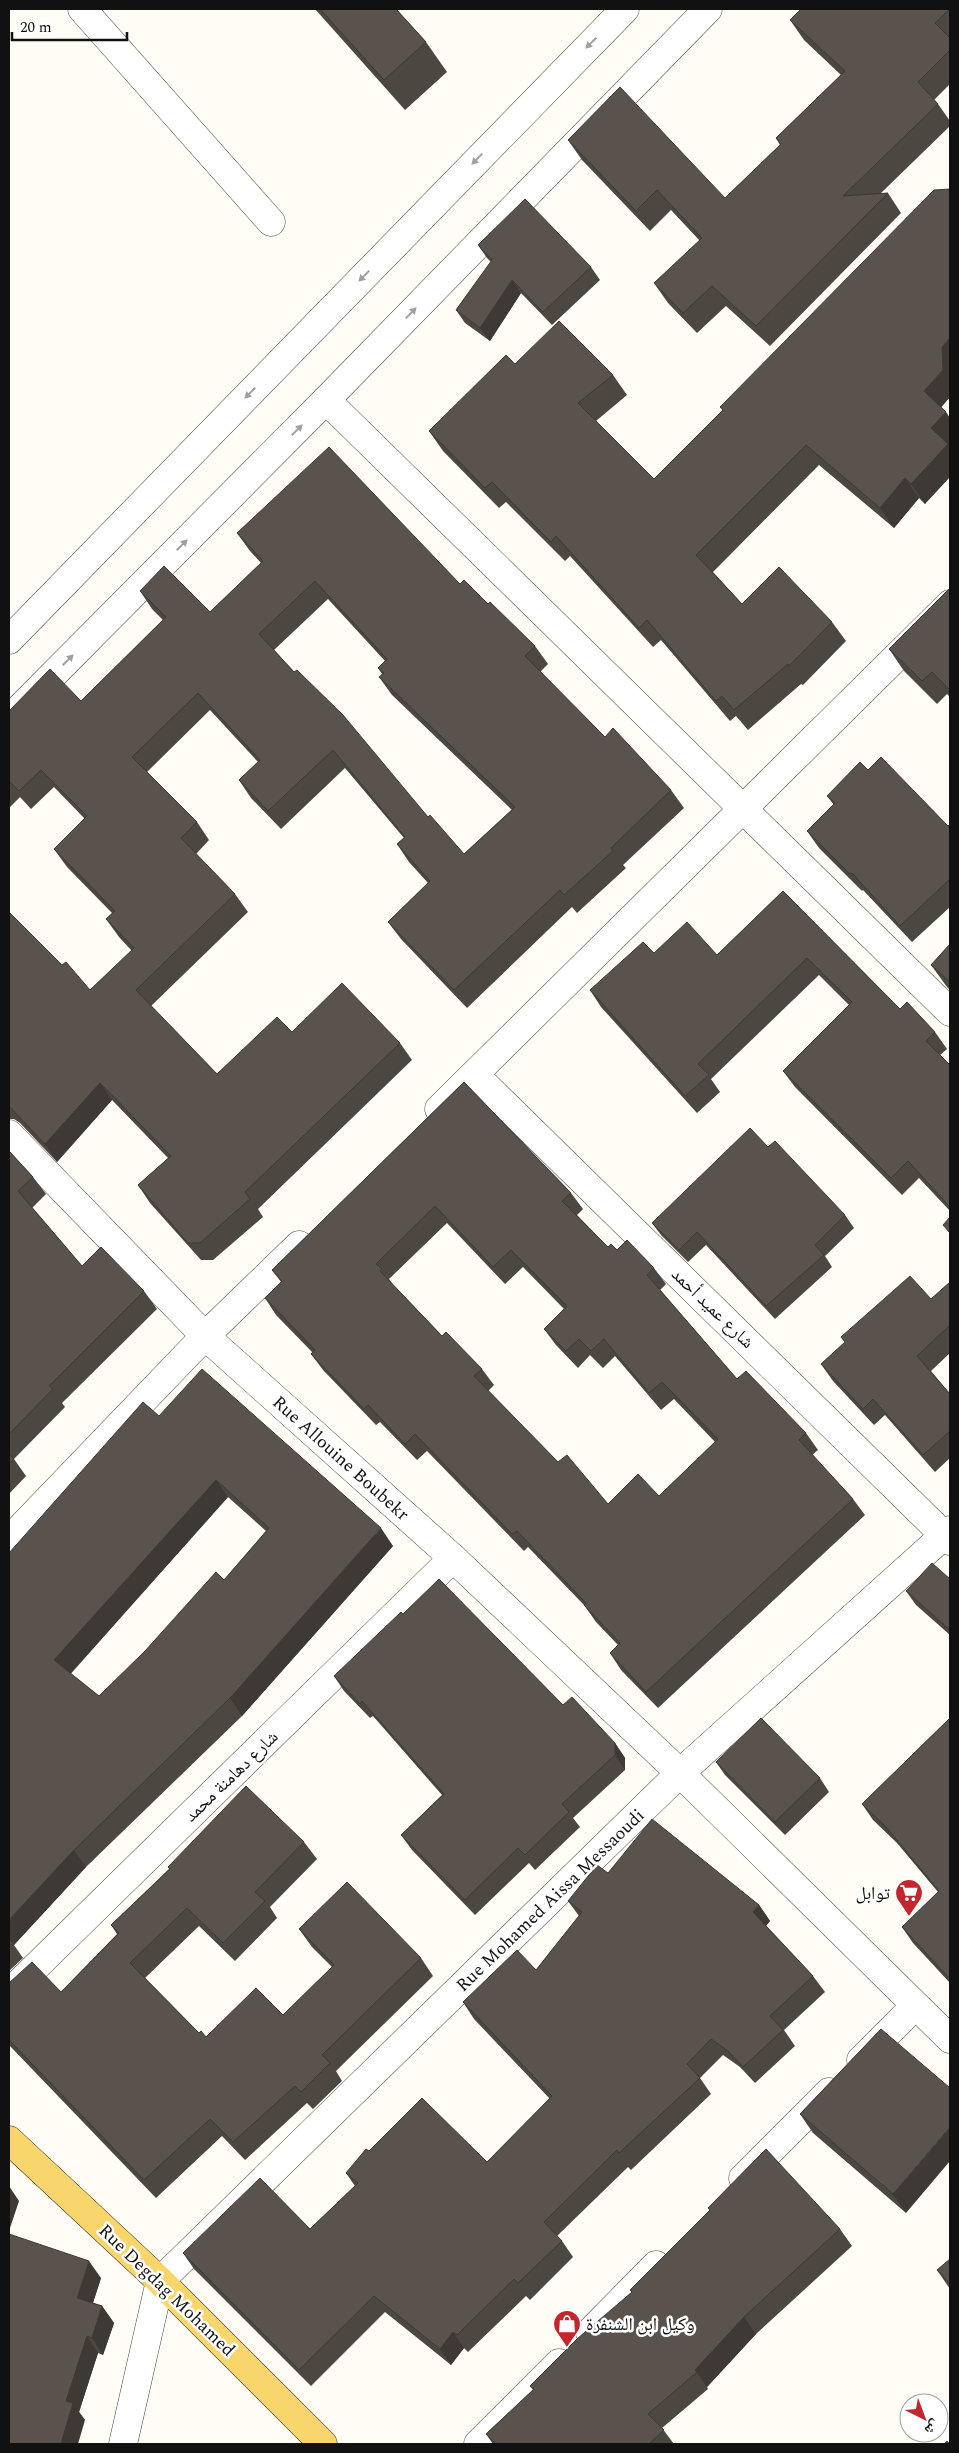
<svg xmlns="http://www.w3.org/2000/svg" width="959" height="2453" viewBox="0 0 959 2453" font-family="Spectral,'Noto Naskh Arabic',serif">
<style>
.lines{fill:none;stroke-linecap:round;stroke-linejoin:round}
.minor-casing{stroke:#444;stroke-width:29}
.major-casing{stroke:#222;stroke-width:29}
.minor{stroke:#fff;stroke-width:28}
.major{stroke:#f9d66b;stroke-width:28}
.wall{fill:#4d4742;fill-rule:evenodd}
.shaded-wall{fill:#3f3936}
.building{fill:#5a524d;stroke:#3f3936;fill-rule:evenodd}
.oneway{fill:#a0a0a0}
.labels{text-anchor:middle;stroke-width:5;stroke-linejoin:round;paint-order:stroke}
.street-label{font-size:18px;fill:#111;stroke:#fff}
.poi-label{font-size:18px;fill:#111;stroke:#fff;text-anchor:end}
</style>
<rect width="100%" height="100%" fill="#fffdf5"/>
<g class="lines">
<defs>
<g id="minor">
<path d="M82 9 271 222"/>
<path d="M326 400 950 1012"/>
<path d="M9 640 625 9"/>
<path d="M9 719 326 400 708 9"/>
<path d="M475 1075 950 1541"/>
<path d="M439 1109 950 604"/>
<path d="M9 1134 205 1336 453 1558 680 1773 950 2039"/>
<path d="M9 1540 205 1336 299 1245"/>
<path d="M9 1993 453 1558"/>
<path d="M861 2060 915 2006"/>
<path d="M743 2178 829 2092"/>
<path d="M590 2332 656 2265"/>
<path d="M123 2444 160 2281 680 1773 950 1530"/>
<path d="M478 2444 559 2363"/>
</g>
<path id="major" d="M9 2140 160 2281 323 2444"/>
</defs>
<use href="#minor" class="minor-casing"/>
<use href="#major" class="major-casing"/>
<use href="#minor" class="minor"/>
<use href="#major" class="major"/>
</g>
<g class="wall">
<path d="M315 9H396L426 42 447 72 405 110Z"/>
<path d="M950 9V84L934 100 938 104 950 121V126L880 194 888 193 901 213 770 346 726 306 697 333 668 303 654 283 700 241 671 210 650 231 582 160 568 140 725 198 780 145 776 138 841 75 804 40 790 20Z"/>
<path d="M950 189V397L941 407 949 444 925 504 919 498 894 528 819 465 713 572 742 604 832 622 846 641 803 685 801 684 748 730 736 716 730 721 661 640 653 647 570 556 565 561 506 502 499 508 443 451 429 431 515 364 613 375 627 395 596 421 654 479 723 410 720 407Z"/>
<path d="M478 245 591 267 600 280 552 325 521 293 490 341 465 323 456 310 491 262 487 258Z"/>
<path d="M237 533 460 584 488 604 535 646 548 664 540 672 605 737 671 790 684 808 623 865 626 868 577 913 572 907 467 1008 401 939 388 922 428 883 409 862 397 844 404 838 345 768 281 829 251 798 239 780 258 762 210 710 147 772 197 822 209 840 196 854 235 894 248 912 151 1006 217 1074 292 1032 400 1043 412 1060 258 1209 263 1217 213 1260H201L150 1203 138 1185 168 1158 112 1100 57 1162 20 1123 14 1119H9V912L62 965 90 990 132 951 119 937 106 919 112 913 67 867 54 849 85 819 54 787 31 809 20 797 9 808V711L81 701 163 620 152 609 140 591 210 612 261 563 250 551ZM328 599 385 661 378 668 382 674 379 677 392 695 512 810 464 854 428 817 274 650Z"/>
<path d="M950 588V697L947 694 937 704 904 671 889 649Z"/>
<path d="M868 770 948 826 950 824V907L912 942 863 890 862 891 819 848 807 831 834 805 827 796Z"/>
<path d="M783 891 900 1009 935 1032 947 1049 940 1055 950 1065V1211L919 1178 902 1195 795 1087 783 1071 849 1005 819 975 711 1079 720 1092 697 1113 601 1007 590 990 654 953 717 955Z"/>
<path d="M950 944V990L947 987 931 965Z"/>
<path d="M464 1082 571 1193 583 1209 577 1215 608 1247 617 1250 654 1268 666 1284 660 1290 737 1379 806 1433 818 1450 812 1455 853 1499 865 1515 658 1708 621 1670 610 1653 618 1645 596 1622 584 1605 528 1547 524 1551 427 1451 417 1460 380 1422 376 1425 323 1370 311 1354 312 1352 276 1315 265 1298 281 1282 272 1270ZM447 1223 505 1284 523 1267 564 1309 544 1329 556 1345 578 1368 590 1355 603 1368 615 1356 661 1410 674 1399 715 1442 659 1496 608 1504 558 1462 488 1391 494 1385 482 1369 442 1336 393 1285 389 1279Z"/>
<path d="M768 1147 845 1215 854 1228 825 1256 832 1267 775 1319 706 1245 688 1262 661 1235 652 1223Z"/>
<path d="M9 1151 33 1177 46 1194 32 1208 82 1266 144 1291 157 1309 62 1403 65 1407 14 1459 26 1476 9 1494Z"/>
<path d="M950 1282V1353L931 1371 950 1394V1458L935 1472 885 1415 874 1425 833 1381 821 1364 845 1342 841 1337 931 1299Z"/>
<path d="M159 1416 393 1546 242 1716 86 1867 14 1945 23 1958 9 1971V1553ZM228 1497 266 1531 224 1580 99 1696 70 1674Z"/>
<path d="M950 1579V1635L916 1605 906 1591Z"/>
<path d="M403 1614 563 1705 615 1743 625 1758V1770L573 1818 580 1827 535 1870 529 1863 475 1915 412 1850 401 1835 442 1795 373 1716 370 1718 344 1691 334 1676Z"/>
<path d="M950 1718V1983L913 1943 902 1927 938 1892 897 1843 873 1820 862 1804Z"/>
<path d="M716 1762 820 1778 829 1792 785 1835 725 1775Z"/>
<path d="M304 1842 317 1859 270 1907 277 1918 235 1961 199 1926 145 1978 199 2033 206 2037 283 2015 332 1967 312 1947 299 1929 421 1958 433 1976 336 2071 342 2081 313 2109 307 2103 245 2160 222 2136 156 2198 9 2045V1983L61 1992 117 1934 111 1925 169 1869 168 1867Z"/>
<path d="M608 1873 759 1905 770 1921 766 1926 813 1976 825 1992 784 2030 795 2046 755 2083 740 2067 723 2055 700 2078 711 2094 631 2170 628 2167 557 2236 562 2241 573 2257 530 2300 526 2296 468 2352 464 2348 451 2365 385 2312 311 2386 194 2269 183 2253 310 2229 355 2186 346 2173 369 2151 487 2162 550 2099 474 2019 463 2002 536 1970 579 1916 568 1901Z"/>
<path d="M881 2029 906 2213 813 2133 800 2114Z"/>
<path d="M708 2208 840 2229 852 2246 756 2334 707 2387 708 2389 662 2428 674 2444H493L486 2434 533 2390 530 2386 632 2293 630 2290 710 2211Z"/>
<path d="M950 2259V2289L937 2270Z"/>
<path d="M101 2278 93 2303 102 2306 114 2323 103 2355 98 2353 79 2412 85 2420 9 2444Z"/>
</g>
<g class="shaded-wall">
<path d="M512 280 521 293 490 341 480 328Z"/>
<path d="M950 338V397L938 411 924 391 942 347Z"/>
<path d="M946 412 950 418V442L949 444 950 446V477L925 504 911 484 931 428Z"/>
<path d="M905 478 919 498 894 528 880 508Z"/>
<path d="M100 1083 112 1100 57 1162 45 1144Z"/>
<path d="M216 1480 228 1497 67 1678 54 1660Z"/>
<path d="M381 1528 393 1546 242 1716 230 1698Z"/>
<path d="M615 1743 625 1758V1770L615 1755Z"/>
<path d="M74 1850 86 1867 14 1945 10 1940 9 1942V1920Z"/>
<path d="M759 1905 770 1921 764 1928 753 1912Z"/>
<path d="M950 2127V2161L906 2213 893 2194Z"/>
<path d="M9 2186 19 2201 9 2231Z"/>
<path d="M89 2261 101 2278 89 2315 77 2298Z"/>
<path d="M102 2306 114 2323 103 2355 92 2338Z"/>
<path d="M744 2317 756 2334 707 2387 695 2370Z"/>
<path d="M453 2332 464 2348 451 2365 440 2349Z"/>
<path d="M87 2336 98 2353 79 2412 85 2420 78 2444H61L66 2401Z"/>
</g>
<g class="building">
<path d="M320 9H396L426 42 384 80Z"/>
<path d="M801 9H950L935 23 950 38V50L918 82 938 104 843 196 888 193 756 326 712 286 683 313 654 283 702 238 657 190 636 211 568 140 620 87 725 198 781 144 776 138 845 71 790 20Z"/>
<path d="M950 189V338L942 347 943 370 924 391 946 412 931 428 948 444 911 484 905 478 880 508 806 445 696 555 742 604 779 567 832 622 789 666 788 664 734 710 722 696 716 701 647 620 639 628 556 536 551 542 492 482 485 488 429 431 506 355 515 364 559 321 613 375 578 403 654 479 723 410 720 407 934 190Z"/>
<path d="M525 199 591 267 543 312 512 280 480 328 456 310 492 260 478 245Z"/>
<path d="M329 447 460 584 464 580 488 604 490 602 535 646 525 656 605 737 613 728 671 790 611 848 613 851 564 895 560 890 454 990 388 922 430 881 397 844 405 837 333 750 268 811 239 780 260 760 198 693 132 757 197 822 181 838 235 894 136 990 217 1074 277 1017 292 1032 342 983 400 1043 245 1192 250 1199 200 1243H188L138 1185 171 1156 100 1083 45 1144 9 1106V1071L10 1070 9 1069V912L62 965 66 962 90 990 134 948 106 919 115 911 54 849 87 816 41 770 19 791 9 781V711L50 669 81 701 166 617 140 591 164 566 210 612 263 561 237 533ZM315 581 387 659 378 668 384 673 379 677 515 807 464 854 430 815 428 817 343 715 297 670 294 672 259 634Z"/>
<path d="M950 588V690L932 672 922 681 889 649Z"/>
<path d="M881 757 948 826 950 824V879L900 926 852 873 850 874 807 831 835 803 827 796 860 762 868 770Z"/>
<path d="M783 891 900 1009 907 1002 935 1032 926 1041 950 1065V1207L908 1161 891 1178 783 1071 852 1002 807 958 698 1064 709 1075 685 1096 590 990 643 942 654 953 687 922 717 955Z"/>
<path d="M950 944V982L931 965Z"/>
<path d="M464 1082 571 1193 562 1201 608 1247 611 1244 617 1250 627 1240 654 1268 647 1275 737 1379 746 1371 806 1433 799 1440 853 1499 646 1692 610 1653 620 1643 584 1605 586 1603 517 1531 512 1534 415 1434 405 1444 368 1405 364 1409 311 1354 315 1350 265 1298 282 1281 272 1270ZM435 1206 493 1267 511 1250 567 1306 544 1329 566 1351 579 1339 591 1351 604 1339 649 1393 662 1382 718 1439 659 1496 638 1474 608 1504 567 1455 558 1462 474 1376 482 1369 446 1332 442 1336 380 1271 382 1269 376 1264Z"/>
<path d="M750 1128 768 1147 775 1141 845 1215 815 1245 824 1255 766 1306 697 1232 679 1250 652 1223Z"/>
<path d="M9 1151 33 1177 18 1191 82 1266 101 1247 144 1291 49 1386 53 1389 9 1434Z"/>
<path d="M950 1217V1233L943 1225Z"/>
<path d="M910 1276 931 1299 950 1282V1325L917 1356 950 1394V1431L923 1455 873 1399 863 1409 821 1364 845 1342 841 1337Z"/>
<path d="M202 1369 381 1528 230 1698 74 1850 9 1920V1553L143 1402 159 1416ZM216 1480 269 1528 224 1580 216 1572 145 1651 99 1696 54 1660Z"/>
<path d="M9 1454 14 1459 9 1464Z"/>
<path d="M932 1563 950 1579V1630L906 1591Z"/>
<path d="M439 1579 563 1705 572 1697 615 1743V1755L562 1804 569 1812 525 1855 518 1848 465 1900 401 1835 444 1794 362 1701 360 1704 334 1676 401 1612 403 1614Z"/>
<path d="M761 1718 820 1778 775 1822 716 1762Z"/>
<path d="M950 1718V1979L902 1927 939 1891 886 1827 862 1804Z"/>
<path d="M246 1786 304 1842 255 1892 265 1901 223 1943 187 1908 130 1963 199 2033 201 2031 206 2037 256 1988 283 2015 334 1965 299 1929 347 1882 421 1958 322 2055 330 2063 301 2092 295 2086 233 2142 210 2119 144 2180 9 2040V1983L32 1962 61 1992 119 1933 111 1925 170 1869 168 1867Z"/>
<path d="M652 1819 759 1905 753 1912 813 1976 770 2016 783 2030 743 2067 728 2051 711 2039 687 2064 700 2078 619 2153 617 2150 544 2222 562 2241 518 2283 514 2279 457 2335 453 2332 440 2349 374 2296 299 2370 183 2253 260 2178 310 2229 358 2183 346 2173 366 2149 369 2151 422 2098 487 2162 552 2096 463 2002 517 1950 536 1970 582 1912 568 1901 597 1865 608 1873Z"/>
<path d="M881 2029 950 2088V2127L893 2194 800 2114Z"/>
<path d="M766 2149 840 2229 744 2317 695 2370 697 2372 648 2414 664 2430 649 2444H496L486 2434 534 2389 530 2386 577 2339 632 2292 630 2290 710 2210 708 2208Z"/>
<path d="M9 2234 89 2261 77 2298 102 2306 92 2338 87 2336 66 2401 73 2403 61 2444H9Z"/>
<path d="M950 2259V2284L937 2270Z"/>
<path d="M947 2441 950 2444H944Z"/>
</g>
<defs><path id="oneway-solid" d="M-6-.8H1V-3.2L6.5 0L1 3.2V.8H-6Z" transform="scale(1.25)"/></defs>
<g class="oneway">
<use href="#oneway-solid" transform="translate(591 43) rotate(135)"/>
<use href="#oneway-solid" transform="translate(477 159) rotate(134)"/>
<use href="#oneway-solid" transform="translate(364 276) rotate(134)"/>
<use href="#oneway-solid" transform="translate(411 313) rotate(-46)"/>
<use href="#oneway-solid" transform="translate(250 393) rotate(135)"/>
<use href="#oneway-solid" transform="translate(297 430) rotate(-45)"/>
<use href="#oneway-solid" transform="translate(182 545) rotate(-45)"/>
<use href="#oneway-solid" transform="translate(68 660) rotate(-45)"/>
</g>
<defs>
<symbol id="supermarket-pin" viewBox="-11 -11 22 30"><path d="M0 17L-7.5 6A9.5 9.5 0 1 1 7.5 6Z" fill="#c4262e" stroke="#fff"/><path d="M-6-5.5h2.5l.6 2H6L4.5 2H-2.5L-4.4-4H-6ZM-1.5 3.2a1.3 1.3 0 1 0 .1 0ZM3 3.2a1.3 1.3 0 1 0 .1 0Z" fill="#fff"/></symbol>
<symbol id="shop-pin" viewBox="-11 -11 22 30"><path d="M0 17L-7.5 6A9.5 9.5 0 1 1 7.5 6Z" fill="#c4262e" stroke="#fff"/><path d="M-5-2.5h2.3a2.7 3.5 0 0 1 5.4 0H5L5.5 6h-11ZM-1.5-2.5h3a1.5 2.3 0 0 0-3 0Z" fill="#fff"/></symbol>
</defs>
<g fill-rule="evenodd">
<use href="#supermarket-pin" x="893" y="1877" width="32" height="43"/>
<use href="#shop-pin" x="551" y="2308" width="32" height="43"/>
</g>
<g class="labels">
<g class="street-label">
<text transform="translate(713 1308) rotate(44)" y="6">شارع عميد أحمد</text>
<text transform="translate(341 1458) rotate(42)" y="6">Rue Allouine Boubekr</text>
<text transform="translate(231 1776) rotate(-44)" y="6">شارع دهامنة محمد</text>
<text transform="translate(550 1900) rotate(-44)" y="6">Rue Mohamed Aissa Messaoudi</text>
<text transform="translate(167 2290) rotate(44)" y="6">Rue Degdag Mohamed</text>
</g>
<g class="poi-label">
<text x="890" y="1899">توابل</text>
<text x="586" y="2330" text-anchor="start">وكيل ابن الشنفرة</text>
</g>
</g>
<rect width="959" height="2453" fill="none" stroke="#111111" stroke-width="20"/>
<g transform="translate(924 2418) rotate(138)"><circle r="24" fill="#ffffff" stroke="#a0a0a0"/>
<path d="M0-4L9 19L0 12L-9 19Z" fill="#c4262e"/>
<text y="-8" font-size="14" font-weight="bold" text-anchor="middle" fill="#111111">ش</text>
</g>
<path d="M12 32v8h115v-8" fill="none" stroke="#111111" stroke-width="2.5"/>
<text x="20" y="32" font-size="15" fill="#111111" stroke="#ffffff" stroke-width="4" paint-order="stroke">20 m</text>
</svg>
